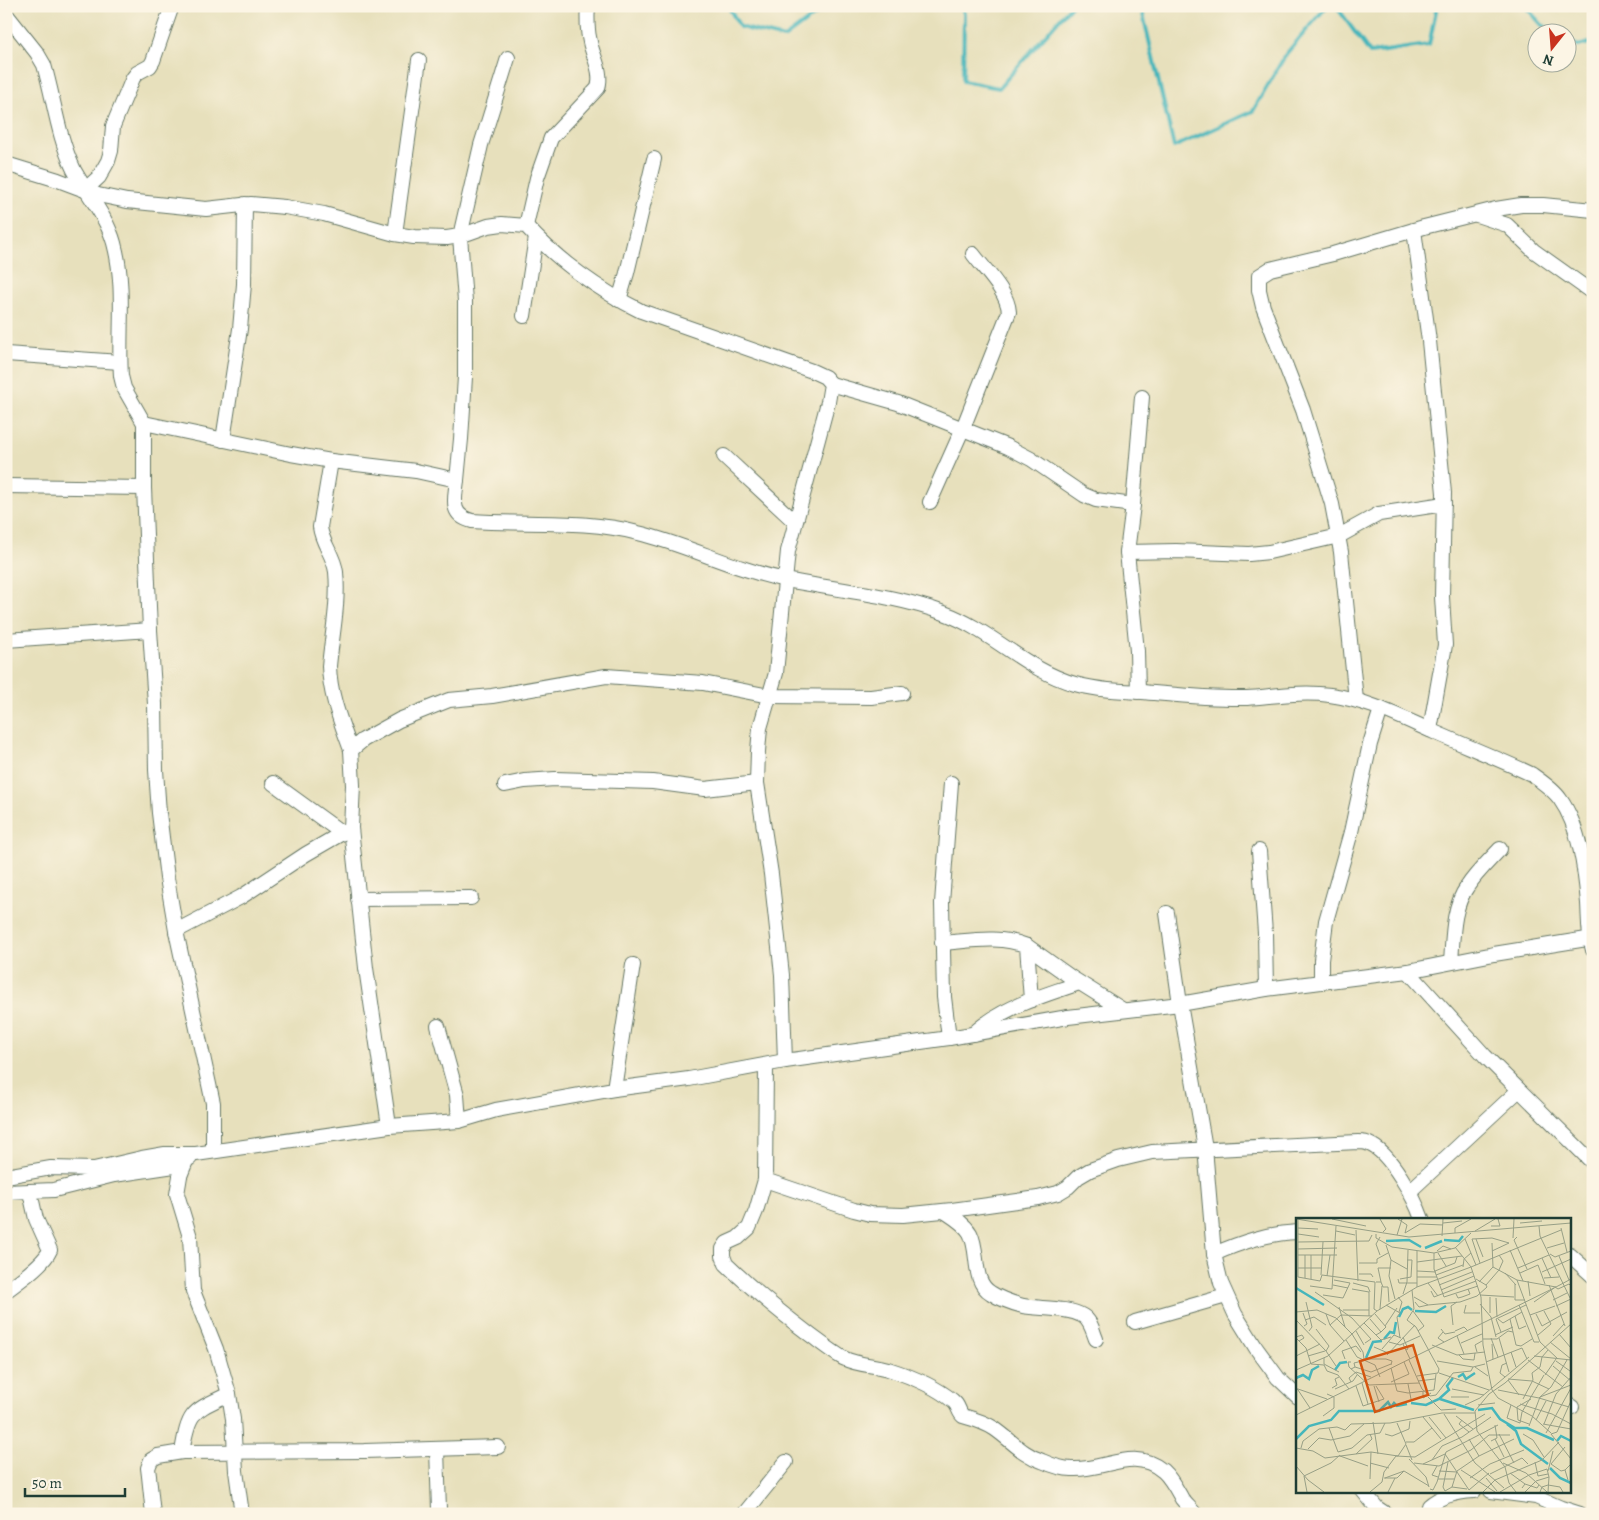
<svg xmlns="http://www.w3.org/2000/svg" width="1599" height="1520" viewBox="0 0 1599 1520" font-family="Alegreya,serif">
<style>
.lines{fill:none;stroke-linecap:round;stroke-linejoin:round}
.stream{stroke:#46b6bb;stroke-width:4}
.street-casing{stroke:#657664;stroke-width:16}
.street{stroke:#fff;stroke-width:14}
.inset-river{fill:none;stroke:#46b6bb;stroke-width:2.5}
.inset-road{fill:none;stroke:#979f86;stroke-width:1}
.view{fill:#d45610;fill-opacity:0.15;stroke:#d45610;stroke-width:2.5}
.inset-edge{fill:none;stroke:#1f3d34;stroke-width:2.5}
</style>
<rect width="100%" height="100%" fill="#fcf5e5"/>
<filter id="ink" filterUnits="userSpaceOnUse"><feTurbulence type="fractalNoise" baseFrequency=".02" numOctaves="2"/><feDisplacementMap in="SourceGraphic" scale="10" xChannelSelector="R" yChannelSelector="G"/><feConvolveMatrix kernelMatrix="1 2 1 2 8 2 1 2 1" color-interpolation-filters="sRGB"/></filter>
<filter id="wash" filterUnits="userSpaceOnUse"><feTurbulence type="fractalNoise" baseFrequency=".0096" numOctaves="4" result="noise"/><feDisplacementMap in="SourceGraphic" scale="20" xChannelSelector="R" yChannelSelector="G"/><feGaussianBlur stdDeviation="1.12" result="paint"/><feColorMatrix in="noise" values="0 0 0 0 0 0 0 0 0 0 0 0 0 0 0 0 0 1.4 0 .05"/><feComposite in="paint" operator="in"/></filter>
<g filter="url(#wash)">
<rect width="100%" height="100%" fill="#e7e0bc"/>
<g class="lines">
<g class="stream">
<path d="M728 6 740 27 784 38 827 6"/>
<path d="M962 6 964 14 963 81 999 88 1071 6"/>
<path d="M1141 6 1174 147 1253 111 1286 54 1327 6"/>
<path d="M1336 6 1370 53 1429 45 1437 6"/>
<path d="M1525 6 1542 25 1556 32"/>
<path d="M1566 39 1578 46 1593 42"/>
</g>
</g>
</g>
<g filter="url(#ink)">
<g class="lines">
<defs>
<g id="street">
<path d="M6 14 37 53 44 65C54 99 58 137 74 170 87 194 107 217 114 243 126 287 118 332 121 376L124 388 144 423V488L150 630 155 704 156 770 159 813 167 878 176 931 213 1103V1151"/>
<path d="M6 164 58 180 98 195 127 201 206 209 251 204 285 207 324 214 395 234 414 237 447 238 460 236 488 226 502 224 526 226C557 260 600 291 641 311L812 371 825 377 831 384 828 402 788 551 776 673 760 728 758 751 757 783 771 874 782 975 785 1061"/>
<path d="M86 189 99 177 108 161 111 151 113 126 133 78 137 73 150 66 153 61 172 6"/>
<path d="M1477 215 1507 225 1534 251 1593 293"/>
<path d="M526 226 537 178 551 138 598 88C603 72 593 57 590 42 587 30 587 18 588 6"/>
<path d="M1414 230 1429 341 1444 493 1442 597 1445 645 1430 730"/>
<path d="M395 234 419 60"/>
<path d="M619 300 627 273 654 159"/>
<path d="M524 316 536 237"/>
<path d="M6 354 120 362"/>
<path d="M831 384 898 403 1008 447 1031 459 1084 495 1096 500 1133 505"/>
<path d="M144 423 291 454 331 461 416 471 457 480C455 499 449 515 472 521 526 525 586 519 638 533 688 545 735 570 786 580 837 590 896 595 944 613 991 630 1027 671 1075 684 1097 690 1119 691 1142 692 1177 695 1212 699 1247 698 1275 696 1302 691 1330 695 1367 700 1400 717 1434 732 1466 746 1499 759 1531 774 1541 781 1553 789 1560 799 1580 827 1585 870 1588 903 1589 919 1588 934 1593 950"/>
<path d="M223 440 240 329 244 284 245 204"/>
<path d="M724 456 795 522"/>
<path d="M331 461 320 527C322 544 334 555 336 572 339 603 332 635 329 666 330 696 341 722 351 750"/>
<path d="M457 480 461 439 465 377V301L460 236 481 145 508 58"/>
<path d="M6 486 144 488"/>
<path d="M930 502 963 428 1009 312C1008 292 985 270 973 254"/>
<path d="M1127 552 1176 551 1249 554 1269 552 1339 536 1379 514 1444 504"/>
<path d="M6 640 150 630"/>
<path d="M1138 692 1137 651 1127 552 1133 505 1142 397"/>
<path d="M1356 700 1341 552 1332 504 1303 410 1263 307 1259 290V276L1270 269 1333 254 1424 227 1496 209 1521 205H1543L1593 210"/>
<path d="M273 783 342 833"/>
<path d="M505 785 525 781 555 779 653 782 705 789 757 783"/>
<path d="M1259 851 1265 933 1266 989"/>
<path d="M358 899 471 898"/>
<path d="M1167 913 1180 1004 1205 1148 1214 1254 1221 1283 1235 1314 1256 1348 1278 1378 1298 1397"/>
<path d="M176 931 241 897 306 854 351 828"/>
<path d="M942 943C971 941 1000 935 1027 946L1072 978 1123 1010"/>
<path d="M1027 946 1031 1000"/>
<path d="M1451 962C1453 938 1452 908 1467 887 1476 873 1489 861 1500 849"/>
<path d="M1408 971 1485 1056 1593 1163"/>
<path d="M1321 982V960L1326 921 1351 832 1370 744 1381 709"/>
<path d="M438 1026 457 1095 459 1121"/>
<path d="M973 1034C1003 1006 1041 997 1079 983"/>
<path d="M949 1038 944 997 942 903 951 783"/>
<path d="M766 1065 765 1180 756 1211 749 1228 738 1238 727 1243 723 1249V1256L726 1264C752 1289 780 1312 809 1334 820 1342 831 1351 843 1358 857 1365 873 1365 888 1369 910 1376 935 1386 953 1401 959 1405 958 1412 963 1416 974 1419 986 1423 995 1429 1011 1440 1023 1455 1042 1461 1051 1465 1062 1469 1072 1469 1105 1471 1133 1446 1163 1471 1171 1478 1177 1490 1182 1499 1186 1504 1191 1509 1195 1514"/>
<path d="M614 1089 633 965"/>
<path d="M389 1126 366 968 351 828 353 785 351 750 363 740 399 720 449 700 492 696 606 676 703 683 769 696 871 697 902 693"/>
<path d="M186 1161 180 1176 177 1194 190 1237 193 1291 216 1349 229 1394 233 1419 236 1471 242 1514"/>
<path d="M6 1176 51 1168 94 1169 142 1158 165 1154H196L389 1126 459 1121 496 1110 614 1089 689 1079 785 1061 949 1038 1068 1017 1180 1004 1266 989 1408 971 1494 954 1593 938"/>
<path d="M765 1180 854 1210 870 1214 903 1215 952 1210 1038 1198 1058 1193 1068 1187 1078 1177 1090 1170 1118 1160 1152 1152 1358 1142C1362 1142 1366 1142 1369 1144 1390 1152 1415 1199 1422 1219"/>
<path d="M1410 1191 1519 1090"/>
<path d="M6 1192 54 1190 114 1175 174 1166 190 1158"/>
<path d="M944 1211C953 1217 964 1223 970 1233 980 1252 971 1281 991 1293 1000 1299 1012 1303 1023 1306 1040 1309 1068 1307 1083 1316 1091 1321 1093 1332 1096 1339"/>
<path d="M1214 1254C1242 1242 1268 1233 1298 1232"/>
<path d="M1570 1255 1593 1276"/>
<path d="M6 1291C19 1281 44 1264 50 1250L36 1219 30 1192"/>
<path d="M1135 1322 1226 1296"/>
<path d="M1570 1406 1572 1407"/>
<path d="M437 1449 439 1510 437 1514"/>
<path d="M182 1452C189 1410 192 1412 229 1394"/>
<path d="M1363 1491 1377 1508 1386 1514"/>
<path d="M1491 1491 1536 1497 1561 1508 1580 1514"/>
<path d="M153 1514 149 1476 148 1468 151 1460 158 1456 182 1452 364 1451 498 1447"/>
<path d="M744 1514 786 1462"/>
<path d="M1428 1514 1429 1506C1441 1495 1458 1492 1474 1491"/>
</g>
</defs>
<use href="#street" class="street-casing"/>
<use href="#street" class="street"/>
</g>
</g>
<g transform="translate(1296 1218)">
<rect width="275" height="275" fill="#e7e0bc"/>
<path class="inset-river" d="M148 22 163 23 167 18M90 23 113 22 125 29M129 30 146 23M0 70 28 87M119 93 140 94 150 88M103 99 107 91 112 89 116 92M88 121 94 114 98 115 100 104M70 140 77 124 86 123M39 152 44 145 51 144M162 159 167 156 170 161 179 155M0 160 7 157 13 161 16 152 23 148M144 181 178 192M115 185 130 187 143 181 153 172 151 168 157 160M182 192 196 190 204 201 219 210H231L258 222M211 206 220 213 225 226 252 246M0 221 13 208 35 202 43 193H83L92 184 95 189 98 185 101 188 111 186M261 223 265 218 275 223M254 250 264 260 275 265"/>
<path class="inset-road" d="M0 1 113 19 275 5M2 1V59L24 63 26 57 79 64 78 91 81 93 121 69 175 49 159 29M36 1 70 8M84 1 90 11 87 14M102 1 111 7 109 15M147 5 166 3M224 5 246 3M195 8H204L202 1M243 8 244 18 275 82M2 10 22 11M265 10 271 34M60 12 62 63M40 13 59 17M179 13 199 1M109 15 124 6 147 7M159 15V10L175 1M2 16 23 19M80 16V20L96 29 138 35 159 30 175 15M101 17 106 1M146 18 147 1M221 19 218 22 231 51M217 20 218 1M169 21 180 47M180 21 187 39M2 24 73 23 76 17M196 25 197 49 221 62 260 69 275 61M90 27 95 42 111 51M251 30 268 25M2 31 41 30M214 32 227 63M141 33 147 28 155 31M196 33 213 25M138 35V51L148 79 182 68M142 35 150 48M254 36 259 39 275 33M2 37H41M9 37V60M15 37V61M84 37 80 26 84 19M263 38 273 62M246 40 255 60M95 42 93 58 99 81M121 44 166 38M63 45H81V41L92 35M184 45 176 21 196 20 213 25M167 49 168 41 175 35M175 49 185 79 187 127 196 172 202 180 236 198 255 215M175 49 265 12M2 50H26M222 50 253 37M203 52 207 43 203 37M121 53 140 54M139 53 159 45 161 39M246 54 275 41M209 55 220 67M224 55 242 47 249 66M63 56H75L77 59M25 57 27 24M140 57 167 47M31 58 34 37M121 59H141M248 60 263 59M102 61 103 65H121M104 61 115 59 116 42H111M180 61 190 67 203 52M221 62 244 124 262 141M232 63 234 78M80 64H85L87 69H92L93 84M85 64 82 50H95M183 64 197 49M57 65 72 69 74 74M132 65 142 78M219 66V82H229M37 67 52 70M143 67 176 54M253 67 269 108M14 68 36 71 40 8M121 69V33M259 69 262 71 273 66 275 68M56 71 73 74V98M116 72 118 91 111 102 120 109 143 151 142 155 121 158M145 72 178 58M135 73 138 79 180 63M19 74 56 100 75 121 69 125M107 76 111 64 112 32M160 76 162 80 166 79 174 76 172 71M27 77 47 80 54 65 38 62M184 77 218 79M102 79 106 84 103 94M118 79 132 87 164 84 181 78 191 69 190 67M200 80 201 99M257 82 271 75M10 84 16 109 13 113M119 84 123 89 132 87M238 84 258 70M184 86 195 99 200 119M90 87 104 95 101 99 104 120M170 87 168 95H184M223 87 238 124H243M260 88 275 81M43 89 49 109M84 91 86 68M47 92H73M117 93 128 108 122 113M0 94 21 92 40 100 56 116 67 134 68 141M7 95 11 106 8 108M194 95V79M30 96 34 107 48 123M240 96 246 108 271 94M234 97 259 88M219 98 223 111 230 108M74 101 85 114M202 101 207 105 226 94M214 101 220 127 225 128 236 121M0 102 30 133 33 128 20 111M9 102 18 99 30 107M68 105 80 117 85 114 90 109 79 96M34 107 45 97 76 98M157 107 155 88 161 84M89 108 101 90M145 111 149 116 159 114M60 113 68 127M159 113 168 109 172 113M147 114 142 120 148 124M205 114 200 101 230 87M263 116 275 130M80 117 85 122 95 119M199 117 217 109M242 117 255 106 248 93M161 118 168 136M257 118 268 106M0 119 6 117 8 120 3 123M107 119 112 131 110 132M0 120 10 130 15 146 28 147 31 153 42 157 53 171M195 120 202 139M203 120 213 154M187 121H201L212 113 217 114M50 122 61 139 79 147 84 159M93 124 104 127 124 118M254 124 275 141M165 125 186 116M107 126 114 141M196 126 197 141M136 127 161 137 189 134M78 129 92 135M86 131 98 117 105 120M30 133 40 148M181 134 179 127 186 123M215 134 220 149M91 137 119 107M163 137 167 141 178 142 179 135M0 138 24 126M12 138 29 133M238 138 275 142M28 140V146L43 154M49 141 46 133 60 128 65 134M70 141H90L96 143 95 147M113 142 126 171 134 178 140 177 157 155 175 153 177 149M232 142 267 169M141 143 177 149 189 146M260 143 274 153M55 144H52L53 149 73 167 123 165M190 144 226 130 231 141M257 148 275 163M59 149 58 145 70 142M179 149 192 158M95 150 101 173 112 175 138 172 140 156M55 151 59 149 75 154 95 146M0 152 32 138 81 93M143 155 193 172M249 157 260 141M209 159 204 155 206 147 211 145M212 161 236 163 253 171M212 162 223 177M122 163 139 161M55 164 53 160 60 154 75 159M95 164 113 156 108 144M66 165 72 186M112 166 115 181M60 168 67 188 88 181 80 168M78 168 83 184M0 169 14 190M36 170 41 167 39 161 43 159M2 171 31 181M39 171 57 163 61 157M156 171 188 177M202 172 243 180 255 169 271 142M127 173V180L135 175M132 179 145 192 160 191M155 179H173M243 180 273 189M227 181 237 162 236 155 244 149 246 139 252 132M275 183 261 214 255 216 275 241M224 186 256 196 275 206V211L247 206M169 187 184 180 233 139M182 187 199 185M215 187 211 200 224 205 226 194 248 157M221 189 235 181M221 189 222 202 233 206M148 196 179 245 208 270M0 197 260 69M27 198 38 190V179L31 176M160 198 177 211M127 199 145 221M133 199 150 220M166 202 163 206 173 214M240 202 250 183M77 204 82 236M248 206 260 176 275 159M233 208 244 179 275 167M33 210 42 234M250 215 275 170M89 216 96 218 113 211 114 203M203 216 218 245M227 216 237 222 248 239M173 221 183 238M199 221 208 239M35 222 54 218 68 206M195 223 201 220 199 207M110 224H118L136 210M110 227 116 242M0 230 17 233 29 240 75 234 102 238 110 226 101 205M5 230 7 223 23 211 41 209 49 212 55 206 94 205 146 195H179M12 231 23 220 35 222M42 234 56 230 71 217 84 215 89 205M60 236 76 221 74 216M149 236 173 272 193 255M44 238 72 248M100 238 119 239 189 196M113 241 130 259 133 269M136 242 146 228 166 219 195 199M152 244 147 269 149 273 156 269 161 253 183 238 218 221M239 244 242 258 252 256M74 245 93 250M118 245 143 248 175 232 193 217H214M207 245 230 255 251 274M127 246 149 236M0 248 12 262 28 274M141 248 136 257 142 259M165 252 199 274M269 252 265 253 255 246 269 229M143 253 161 254M252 253 257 233M214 255 229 266 226 270M194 256 226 240 232 246M8 258 35 245 44 237M8 258 11 274M88 260H101L108 253 133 268M89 260 108 253M174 260 194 246 228 232M190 260 201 273M74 261 75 234M142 261H158M272 262 269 252 275 246M229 266 241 270 243 267M156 269 171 271M134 271 137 272 141 264 150 234 202 207M74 274 86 264 88 254 100 238M92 274 99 260M187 274 199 262 246 242 263 224M204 274 233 257 251 251 253 259 240 263 229 274M220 274 213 265 209 249 181 213 179 193 193 176 209 165 275 106M244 274 246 269 252 267 264 269 267 274M252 274 253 259"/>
<path class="view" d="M117 127 132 177 79 194 64 143Z"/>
<rect width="275" height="275" class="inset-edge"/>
</g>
<rect width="1599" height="1520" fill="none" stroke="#fcf5e5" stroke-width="25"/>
<g transform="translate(1552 48) rotate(197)"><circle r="24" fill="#fcf5e5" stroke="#a4ab9e"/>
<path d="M0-4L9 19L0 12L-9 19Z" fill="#c8321e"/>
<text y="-8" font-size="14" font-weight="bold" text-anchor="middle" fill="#1f3d34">N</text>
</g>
<path d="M25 1488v8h100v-8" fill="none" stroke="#1f3d34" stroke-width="2.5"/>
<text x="32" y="1488" font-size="15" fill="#1f3d34" stroke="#fcf5e5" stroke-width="4" paint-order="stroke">50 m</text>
</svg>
